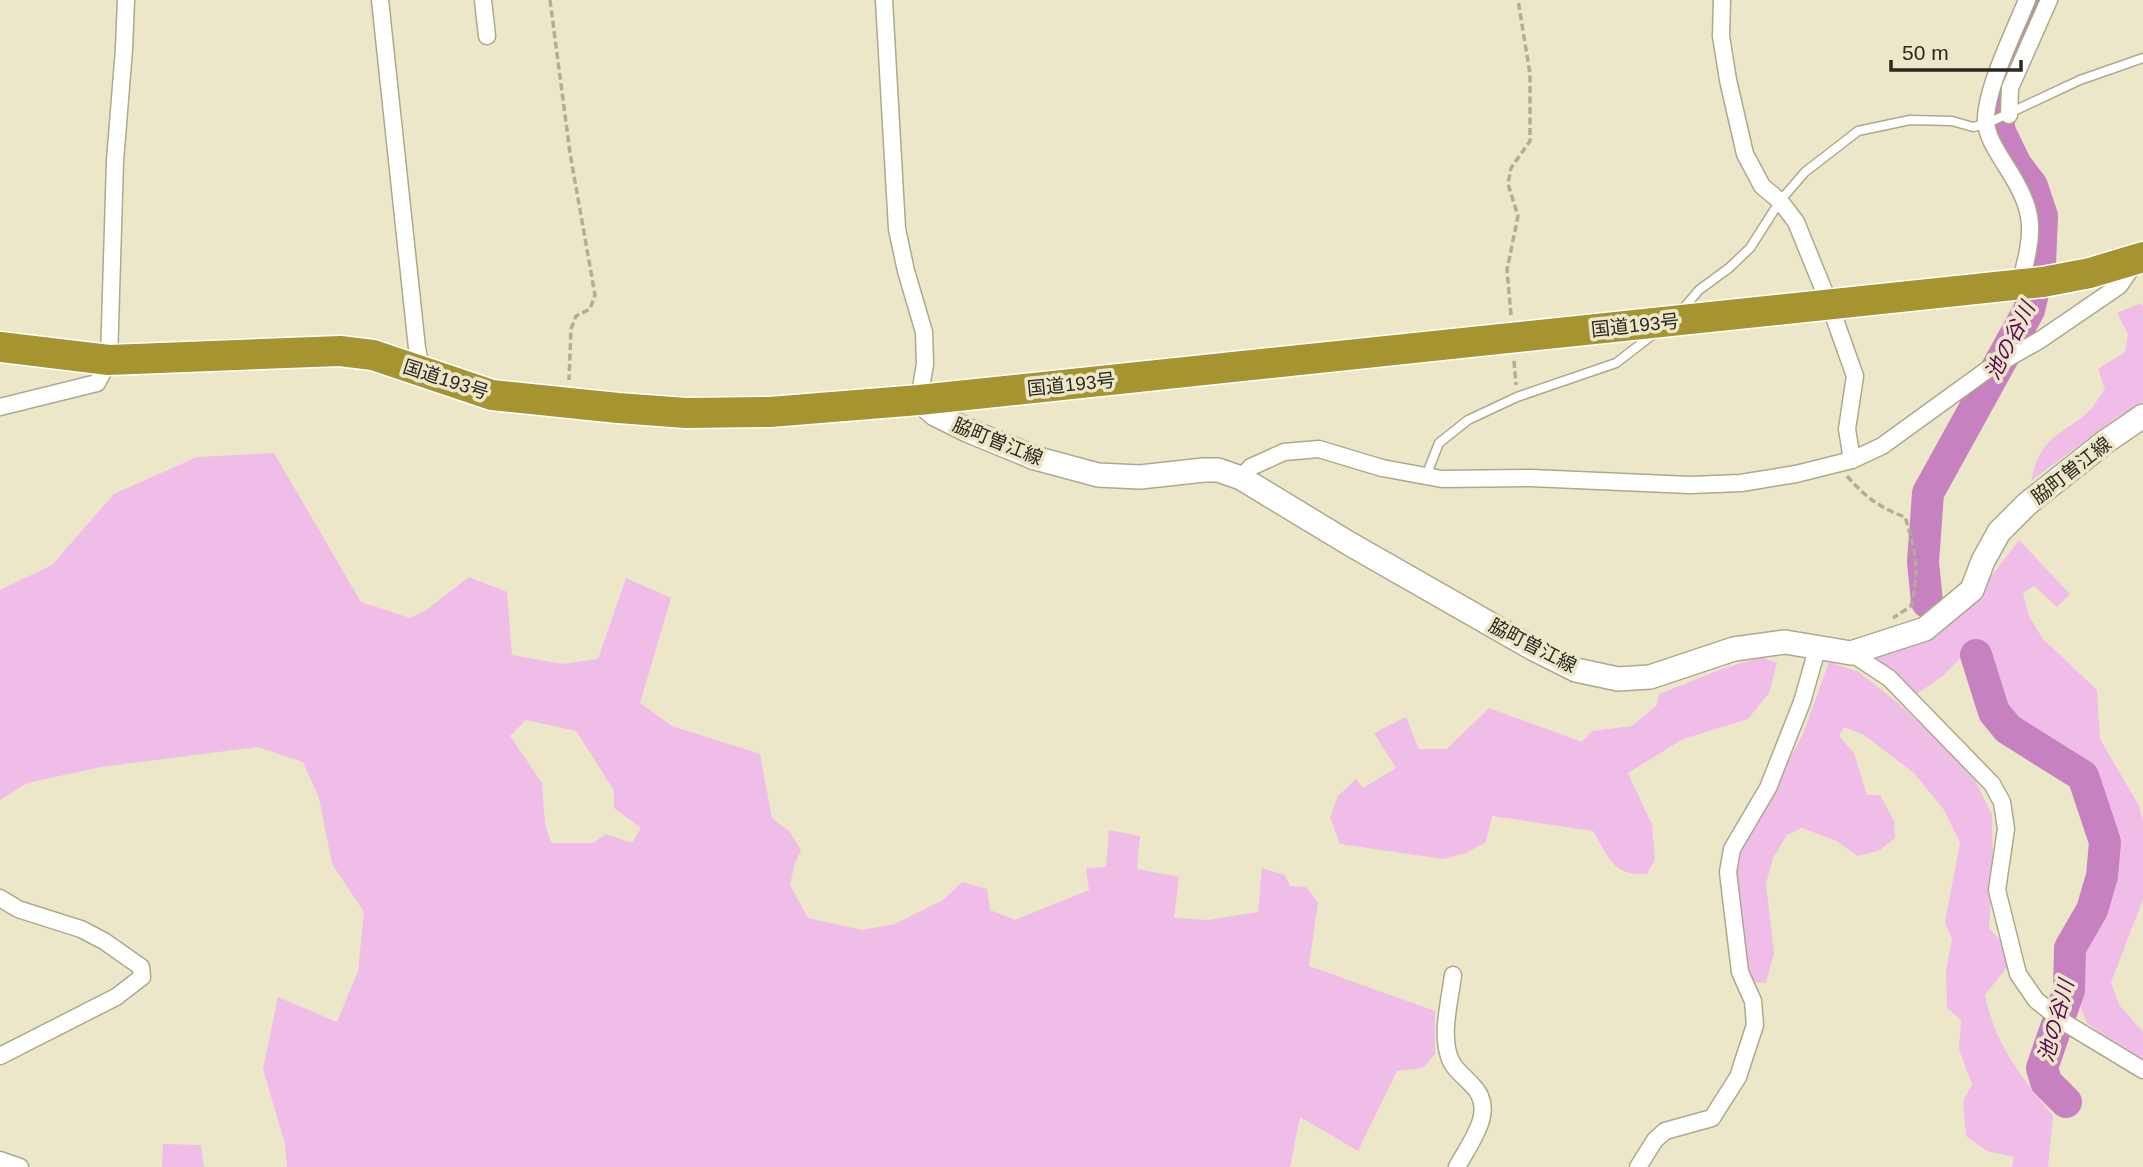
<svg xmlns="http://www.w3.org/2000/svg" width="2143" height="1167" viewBox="0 0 2143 1167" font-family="Helvetica,'Noto Sans JP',sans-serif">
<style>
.green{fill:#efbde8;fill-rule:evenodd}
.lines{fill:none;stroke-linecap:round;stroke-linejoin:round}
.river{stroke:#c881c0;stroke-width:32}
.lane-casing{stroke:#aea88c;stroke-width:11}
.street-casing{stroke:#aea88c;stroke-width:19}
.secondary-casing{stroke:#aea88c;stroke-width:26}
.highway-casing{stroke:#fff;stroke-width:33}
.path{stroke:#b2ad96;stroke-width:3.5;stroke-dasharray:7 3.5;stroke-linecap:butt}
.lane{stroke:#fff;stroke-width:8}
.street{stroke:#fff;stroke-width:16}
.secondary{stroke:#fff;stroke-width:23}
.highway{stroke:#a69431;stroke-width:30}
.labels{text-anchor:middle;stroke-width:7;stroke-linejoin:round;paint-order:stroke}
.street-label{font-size:19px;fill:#2b291e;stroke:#ede7ca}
.water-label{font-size:21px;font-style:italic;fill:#5c0158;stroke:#ede7ca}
</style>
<rect width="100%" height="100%" fill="#ede7ca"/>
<g class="green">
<path d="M2141 303 2143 307V402L2117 417 2031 481C2040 439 2055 438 2085 415 2093 409 2099 397 2105 389L2098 369 2125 352 2128 334 2117 313Z"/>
<path d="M274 453 361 602 410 618 426 610 469 577 507 592 512 655 562 664 598 659 626 578 671 598 640 703 672 726 760 754 772 818 789 831 801 850 795 863 790 885 808 918 862 930 895 924 943 900 962 882 987 889 990 910 1015 920 1089 890 1086 868 1106 867 1109 830 1140 836 1137 869 1179 877 1174 918 1208 920 1258 912 1262 868 1285 875 1290 886 1306 887 1318 902 1309 966 1435 1011V1054L1423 1068 1397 1071 1358 1151 1300 1117 1290 1167H287L285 1144 263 1069 278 997 337 1022 358 971 364 912 332 864 319 798 303 762 258 747 101 767 27 783 0 800V590L52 565 114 494 197 457ZM526 720 576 731 614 790V808L641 828 632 843 606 834 593 843H551L545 823 542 783 510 736Z"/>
<path d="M2019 540 2070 594 2057 607 2034 586 2023 593 2029 616 2043 639 2097 690 2100 739 2139 806 2143 821V899L2111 983 2120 1006 2143 1032V1059L2112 1042 2087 1023 2077 997V959L2106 892 2092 778 2076 762 2014 724 1999 705 1988 662 1978 639 1944 675 1917 694 1874 658 1931 639 1969 605Z"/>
<path d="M1761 657 1777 663 1769 693 1748 719 1683 739 1628 773 1652 825 1655 859 1647 874C1613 877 1608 856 1593 831L1492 816 1486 842 1466 853 1443 859 1340 844 1330 817 1338 796 1356 779 1363 788 1396 768 1374 733 1406 717 1419 749H1447L1489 708 1582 742 1592 731 1632 726 1657 705 1659 694 1722 669Z"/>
<path d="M1829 662 1859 672 1899 704 1941 743 1976 782 1992 815 1993 870 1989 928 2002 942 2008 966 1985 995C1995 1045 2022 1078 2053 1116L2048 1167H2012L2014 1157 1987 1151 1966 1136 1963 1101 1972 1085 1959 1049 1961 1020 1947 1008 1946 971 1952 939 1945 922 1960 843 1944 810 1914 773 1864 735 1844 727 1839 736 1854 753 1867 795H1880L1894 821 1895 838 1880 850 1857 856 1837 841 1802 828 1787 835 1773 858 1766 884 1774 953 1766 983 1751 982 1734 887 1735 862 1803 734Z"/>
<path d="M163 1144 201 1145 204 1167H162Z"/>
</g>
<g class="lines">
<g class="river">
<path d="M1927 602 1923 562 1928 493 2029 310 2040 264 2042 216 2032 186 2016 165 2000 132 1995 106 2004 76 2038 0"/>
<path d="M1976 655 1994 712 2008 729 2083 776 2105 842 2102 876 2092 910 2070 948 2069 990 2042 1068 2046 1082 2066 1102"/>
</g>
<defs>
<g id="lane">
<path d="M1681 311 1699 290 1729 268 1750 248 1780 201 1805 172 1858 131 1910 120 1952 121 1973 127 1986 124 2080 80 2143 58"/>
<path d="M1426 476 1439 443 1468 420 1517 397 1616 363 1655 333"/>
</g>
<g id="street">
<path d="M380 0 417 348 422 372"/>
<path d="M483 0 487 36"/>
<path d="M884 0 897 229 906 271 924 332 925 364 919 400"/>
<path d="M1722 0 1721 36 1728 80 1745 154 1762 186 1780 201 1796 222 1829 303 1855 376 1847 429 1852 460"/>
<path d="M2009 115 2010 88 2049 0"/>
<path d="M2020 284C2034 231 2037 214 2006 166 1998 153 1988 139 1986 123 1984 92 2015 30 2027 0"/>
<path d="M0 407 97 383 109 360 115 161 124 49 126 0"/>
<path d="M1241 478 1251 467 1284 452 1319 449 1382 468 1442 479 1531 478 1690 485 1741 483 1796 474 1852 460 1882 446 1987 370 2040 340 2119 286 2137 260"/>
<path d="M1851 653 1889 678 1992 784 2002 802 2006 829 1997 890 2018 974 2036 1000 2062 1021 2143 1070"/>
<path d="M0 898 18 909 81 929 104 941 141 967 142 977 116 997 0 1056"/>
<path d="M1453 975C1450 1000 1441 1032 1449 1056 1452 1068 1464 1076 1472 1085 1498 1110 1470 1142 1457 1167"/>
<path d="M0 1160 20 1167"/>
<path d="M1638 1167 1655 1140 1665 1131 1712 1118 1738 1077 1755 1025 1753 1001 1740 972 1728 872 1732 849 1768 788 1802 702 1818 646"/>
</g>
<path id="secondary" d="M919 400 935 414 967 430 1035 458 1098 475 1140 477 1204 470H1218L1241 478 1350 544 1532 648 1576 670 1618 679 1650 677 1734 649 1785 642 1851 653 1925 629 1972 590 1983 561 1999 532 2027 504 2105 442 2143 416"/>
<path id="highway" d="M0 347 109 360 340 351 373 355 492 395 618 408 686 413 770 412 919 400 2043 282 2090 273 2143 257"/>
</defs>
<use href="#lane" class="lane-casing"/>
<use href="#street" class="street-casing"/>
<use href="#secondary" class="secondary-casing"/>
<use href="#highway" class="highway-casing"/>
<g class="path">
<path d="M550 0 570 153 595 295 590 309 576 316 571 329 569 380"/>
<path d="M1511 315 1507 270 1518 216 1508 184 1511 168 1530 141V74L1518 0"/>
<path d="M1514 361 1516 385"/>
<path d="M1847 476C1864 496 1880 508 1905 517 1916 552 1920 570 1911 606L1893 618"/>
</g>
<use href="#lane" class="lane"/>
<use href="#street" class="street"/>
<use href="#secondary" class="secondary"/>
<use href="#highway" class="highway"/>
</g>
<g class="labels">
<g class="street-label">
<text transform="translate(1635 325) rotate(-6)" y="7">国道193号</text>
<text transform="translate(446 379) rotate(18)" y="7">国道193号</text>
<text transform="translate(1071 384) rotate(-6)" y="7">国道193号</text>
<text transform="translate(998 441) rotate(22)" y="7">脇町曽江線</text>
<text transform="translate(2071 470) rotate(-38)" y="7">脇町曽江線</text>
<text transform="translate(1533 645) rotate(27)" y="7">脇町曽江線</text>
</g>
<g class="water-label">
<text transform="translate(2010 341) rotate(-63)" y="7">池の谷川</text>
<text transform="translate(2056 1021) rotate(-75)" y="7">池の谷川</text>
</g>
</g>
<path d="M1891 60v10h130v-10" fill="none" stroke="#2b291e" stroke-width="3.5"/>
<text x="1902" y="60" font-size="21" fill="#2b291e" stroke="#ede7ca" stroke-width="5" paint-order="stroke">50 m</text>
</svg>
